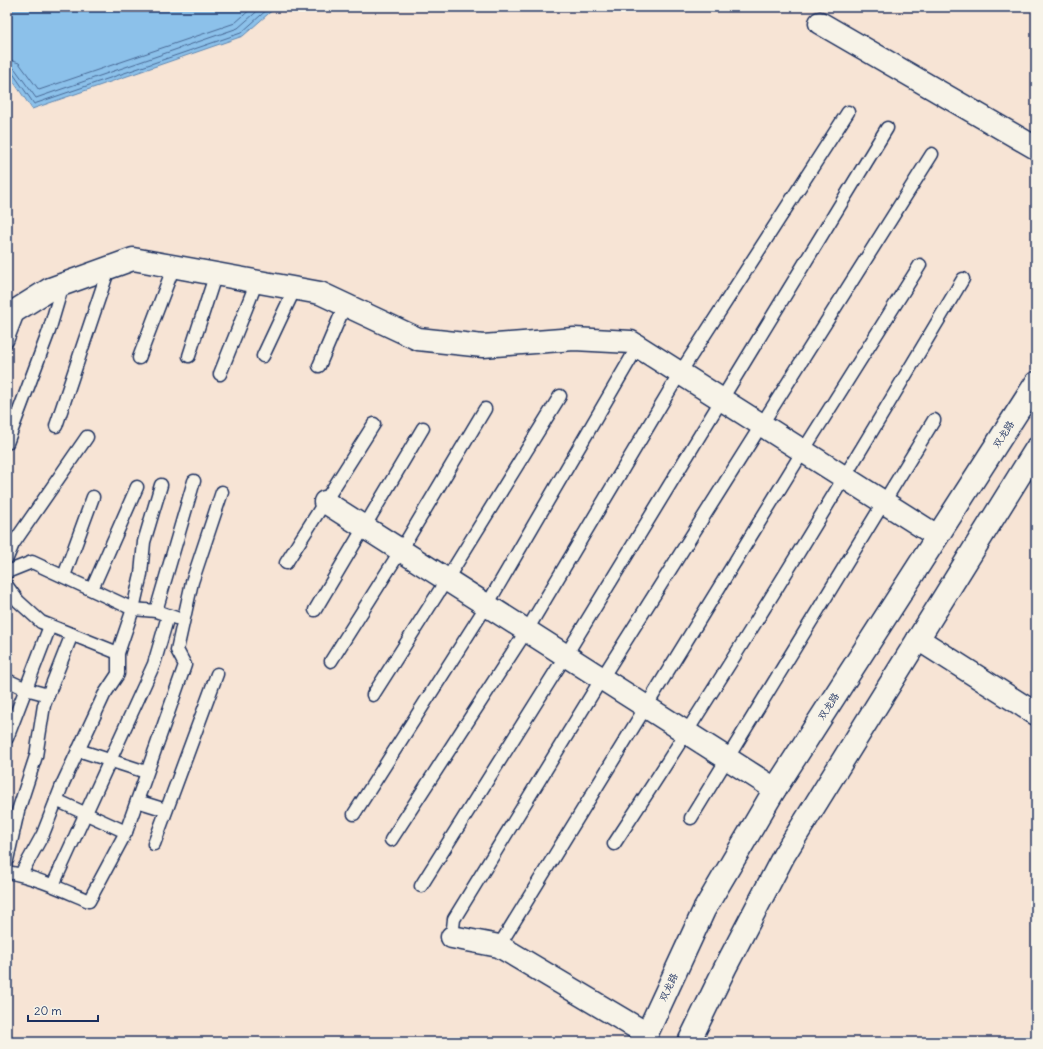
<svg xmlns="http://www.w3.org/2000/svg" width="1043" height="1049" viewBox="0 0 1043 1049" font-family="Delius,'LXGW WenKai TC',sans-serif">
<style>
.water{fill:#8cc1ea;stroke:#5f87b2}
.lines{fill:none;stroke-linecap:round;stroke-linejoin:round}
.shore{stroke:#486996;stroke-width:1}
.service-casing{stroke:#1b2f5e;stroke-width:15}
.minor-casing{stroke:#1b2f5e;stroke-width:25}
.tertiary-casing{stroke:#1b2f5e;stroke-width:25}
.service{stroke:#f7f3e8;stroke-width:12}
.minor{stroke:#f7f3e8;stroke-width:22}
.tertiary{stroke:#f7f3e8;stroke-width:22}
.labels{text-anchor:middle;stroke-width:3.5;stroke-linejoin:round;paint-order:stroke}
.street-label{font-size:10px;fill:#1b2f5e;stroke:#f7f3e8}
</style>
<rect width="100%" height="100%" fill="#f7e4d5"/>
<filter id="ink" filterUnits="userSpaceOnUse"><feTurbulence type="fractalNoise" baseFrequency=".025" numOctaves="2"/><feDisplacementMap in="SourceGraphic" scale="8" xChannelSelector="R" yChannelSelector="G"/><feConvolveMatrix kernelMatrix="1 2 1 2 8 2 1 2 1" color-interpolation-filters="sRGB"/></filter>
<g filter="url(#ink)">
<path class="water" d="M7 7H276L243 36 32 109 7 72Z"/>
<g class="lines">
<g class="shore">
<path d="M7 59 19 63 39 90 235 23 253 7"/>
<path d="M7 65 15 69 36 98 238 28 262 7"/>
<path d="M7 70 12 72 34 104 241 33 270 7"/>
</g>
<defs>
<g id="service">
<path d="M7 341 19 310"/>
<path d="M189 356 216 273"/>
<path d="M263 356 295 288"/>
<path d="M139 358 174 266"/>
<path d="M319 366 345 305"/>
<path d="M220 374 257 281"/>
<path d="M56 426 109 268"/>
<path d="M7 443 49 331 63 284"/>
<path d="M7 558 13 544 87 437"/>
<path d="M286 563 374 424"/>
<path d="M7 572 32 562 133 609 156 611 176 618"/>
<path d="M64 576 93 497"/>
<path d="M7 586 18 601 41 622 118 653"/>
<path d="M92 589 137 487"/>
<path d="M315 610 423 428"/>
<path d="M156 611 194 481"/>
<path d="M331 661 401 550 485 409"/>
<path d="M7 680 26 689 48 695"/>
<path d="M373 695 447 579 560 396"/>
<path d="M7 738 50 626"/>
<path d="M78 750 146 772"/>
<path d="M56 800 126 832"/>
<path d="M137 801 166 810"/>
<path d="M354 814 487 605 638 346"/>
<path d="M691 818 934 420"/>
<path d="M391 840 527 630 680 373 848 112"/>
<path d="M154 844 217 674"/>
<path d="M614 844C736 659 850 469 963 279"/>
<path d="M7 860 18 811 36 756 44 705 72 634"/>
<path d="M7 872C36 877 63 890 89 901L126 832 185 665 177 650 192 582 222 492"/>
<path d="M21 874 43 834 63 783 104 695 118 674V653L133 609 141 574 144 542 161 485"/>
<path d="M53 885 154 664 168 616"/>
<path d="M421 886 566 655 887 128"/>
<path d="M452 937 454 919 602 678 932 154"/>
<path d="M499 946 803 451 920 265"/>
</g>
<g id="minor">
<path d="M820 23 1036 148"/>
<path d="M7 316 50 289 133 259 320 293 418 339 483 346 574 339 631 342 937 536"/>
<path d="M325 502 775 789"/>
<path d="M918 639 1036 714"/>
<path d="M452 937 499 946 647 1034"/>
</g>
<g id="tertiary">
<path d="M643 1042 704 910 775 789 1036 383"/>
<path d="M689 1042 725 968 784 855 1036 449"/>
</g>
</defs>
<use href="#service" class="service-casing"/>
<use href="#minor" class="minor-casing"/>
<use href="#tertiary" class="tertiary-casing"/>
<use href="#service" class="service"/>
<use href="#minor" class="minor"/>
<use href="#tertiary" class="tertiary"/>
</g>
</g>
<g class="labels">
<g class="street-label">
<text transform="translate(1003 434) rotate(-57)" y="4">双龙路</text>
<text transform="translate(828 706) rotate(-57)" y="4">双龙路</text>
<text transform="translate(668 987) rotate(-65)" y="4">双龙路</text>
</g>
</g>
<rect width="1043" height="1049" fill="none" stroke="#f7f3e8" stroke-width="24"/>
<rect x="12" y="12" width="1019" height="1025" fill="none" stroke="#1b2f5e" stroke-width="1.5" filter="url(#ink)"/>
<path d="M28 1015v6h70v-6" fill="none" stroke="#1b2f5e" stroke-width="2"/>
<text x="34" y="1015" font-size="12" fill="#1b2f5e" stroke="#f7f3e8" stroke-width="3" paint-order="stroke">20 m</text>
</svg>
